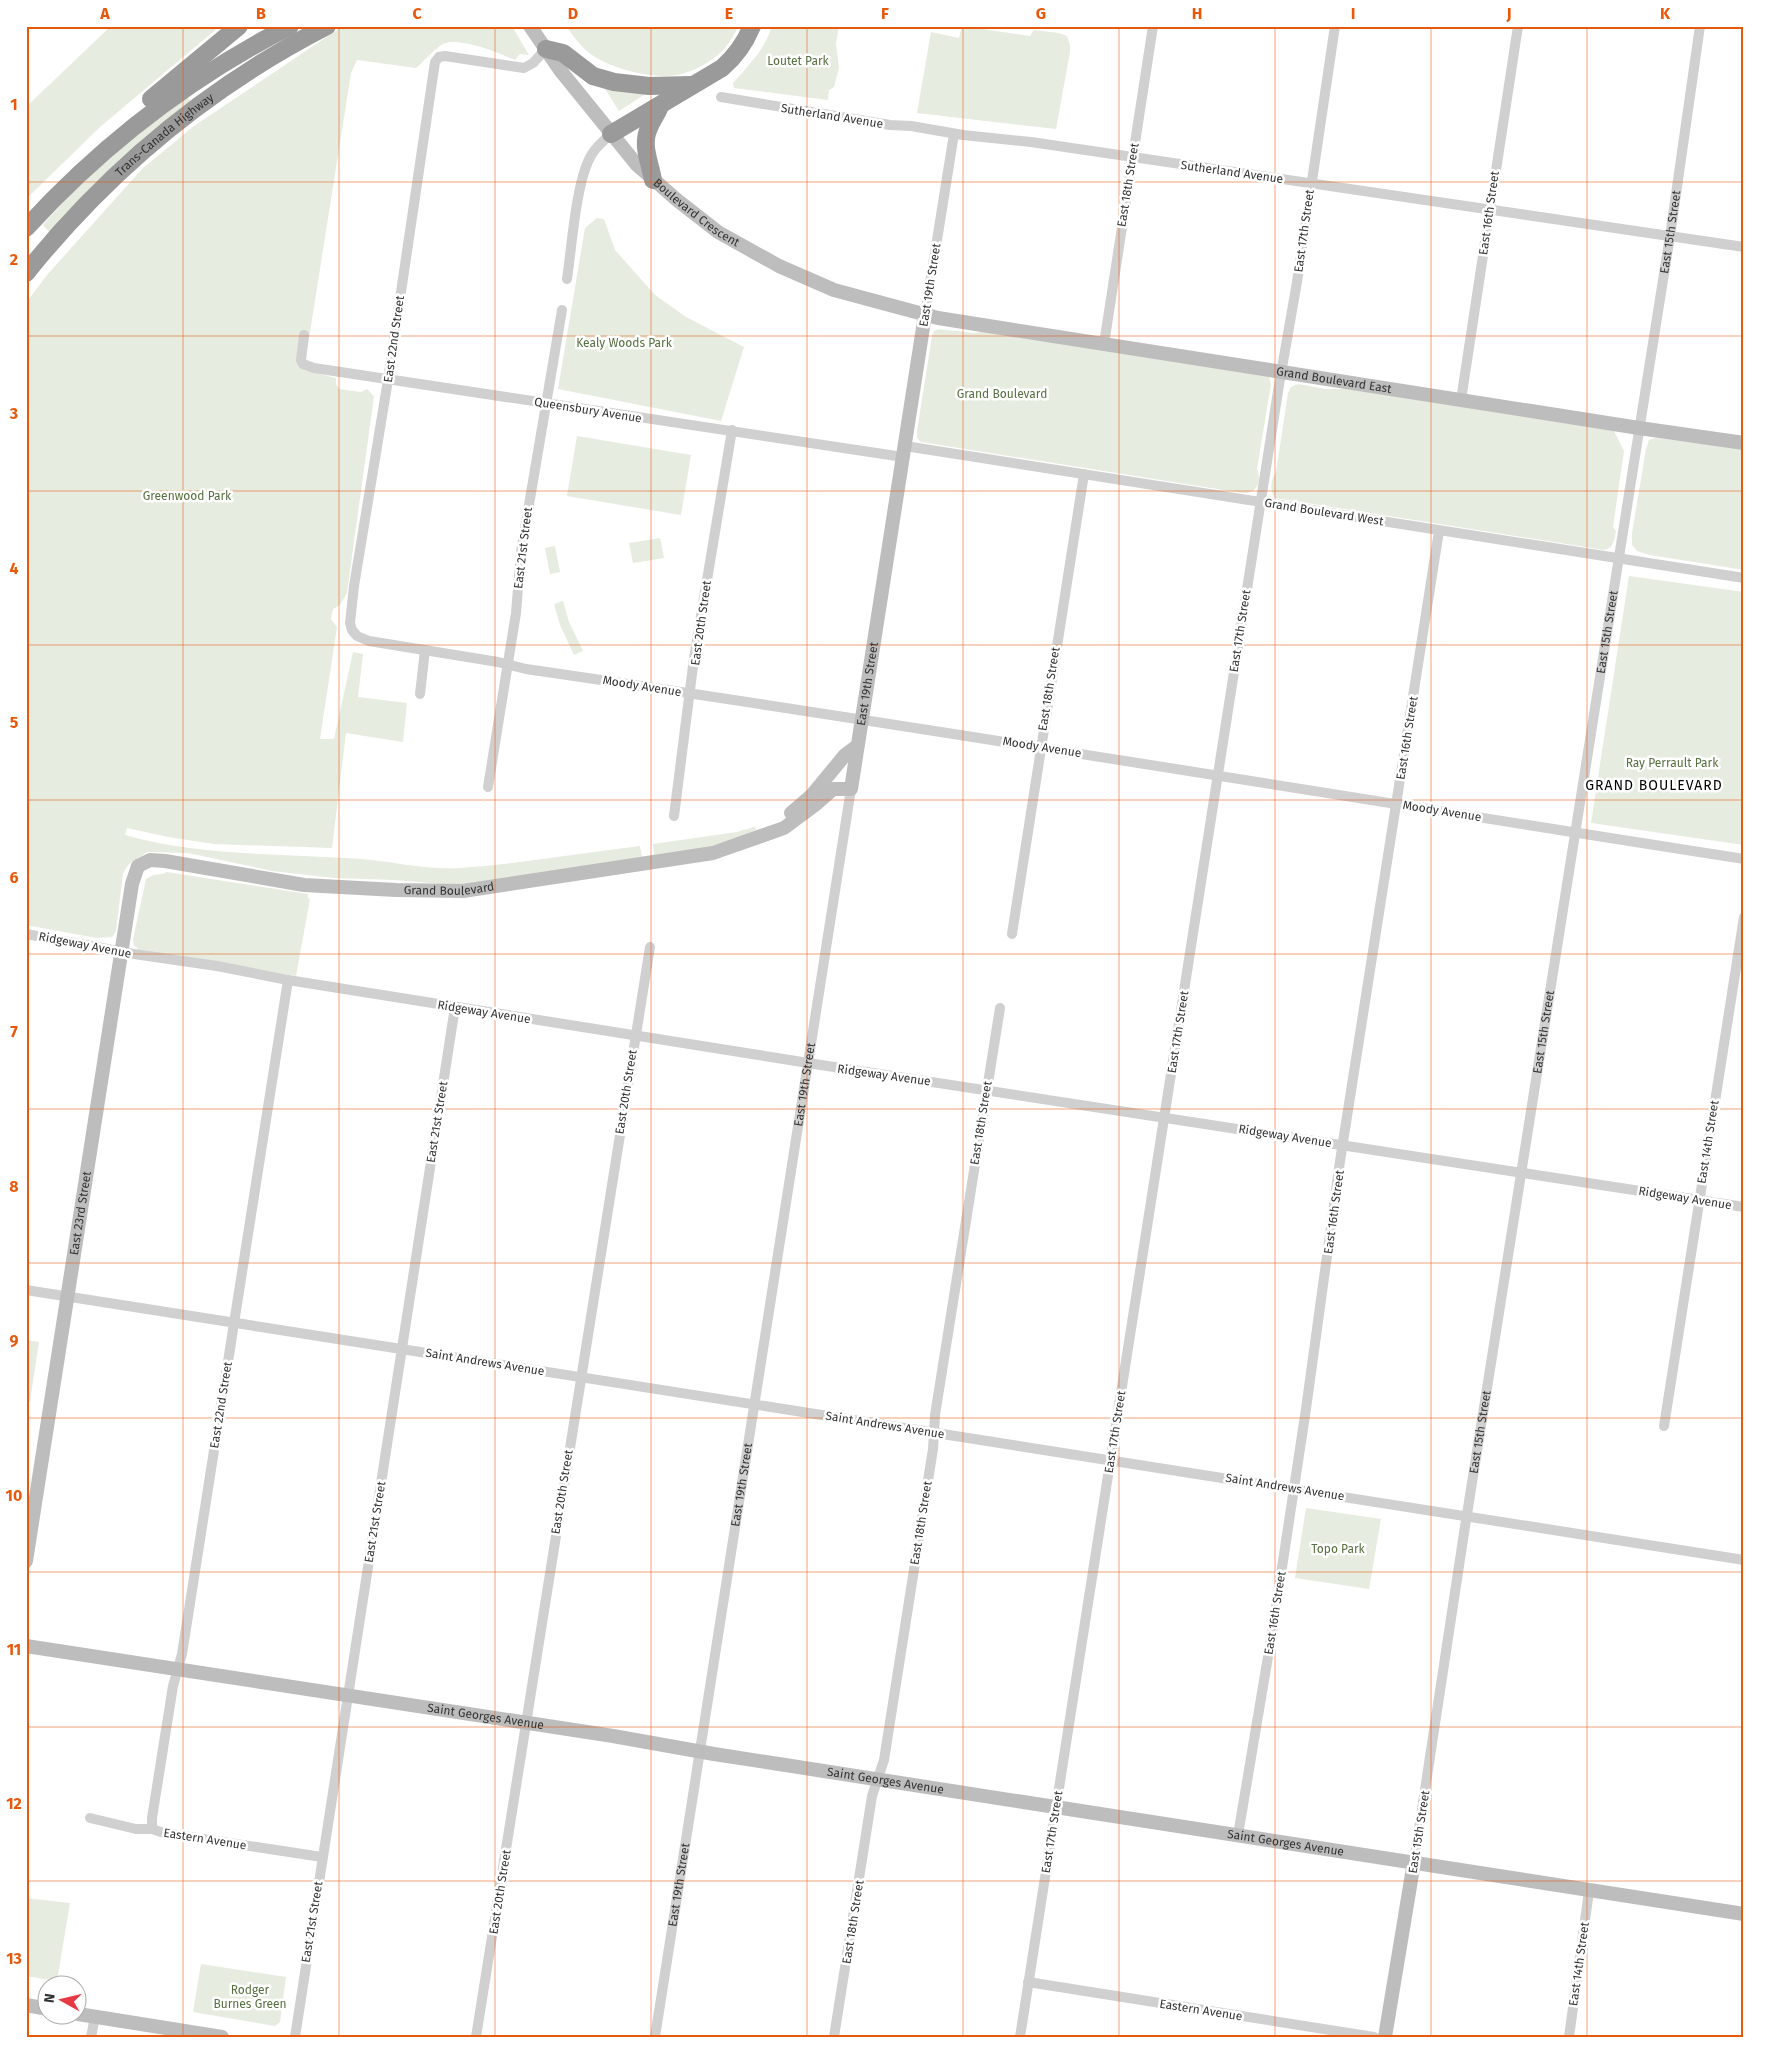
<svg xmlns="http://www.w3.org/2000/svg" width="1770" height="2063" viewBox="0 0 1770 2063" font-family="'Fira Sans',sans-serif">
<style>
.green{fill:#e6ecdf}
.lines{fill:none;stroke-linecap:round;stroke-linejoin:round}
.street{stroke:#d0d0d0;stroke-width:10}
.secondary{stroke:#bdbdbd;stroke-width:14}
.highway{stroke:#9a9a9a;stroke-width:18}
.grid{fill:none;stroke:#e8590c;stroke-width:1;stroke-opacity:0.55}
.labels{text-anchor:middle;stroke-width:5;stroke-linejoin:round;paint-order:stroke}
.park-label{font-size:12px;fill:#56703f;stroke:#fff}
.street-label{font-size:12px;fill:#333;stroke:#fff}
.neighbourhood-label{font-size:14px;letter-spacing:1px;fill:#000;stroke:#fff}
.neatline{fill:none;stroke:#e8590c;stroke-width:2}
.grid-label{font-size:16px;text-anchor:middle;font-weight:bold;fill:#e8590c}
</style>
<rect width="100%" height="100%" fill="#fff"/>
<g class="green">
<path d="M111 26H220L100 127 26 199V107Z"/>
<path d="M343 26H512L529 55 520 54 515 60C500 53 458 36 443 44 433 50 424 61 416 68L357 60 351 73 304 370 336 378V384L339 389 361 392 367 389 374 396 347 593 340 605 333 609 331 619 337 627 320 739H334L353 652 363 654 358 697 407 703 403 742 346 733 332 848 214 844 168 837 127 828 125 835C202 857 283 853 362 859 394 862 427 870 460 868 520 864 580 853 640 846L642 857 465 886 394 880 334 878 272 871 188 853 147 852 129 864 123 873 116 931 112 937 96 938 26 925V303L47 275 142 169 194 126Z"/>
<path d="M566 26H739C734 33 730 43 724 49 714 60 695 71 681 74 657 81 612 69 592 55 582 48 573 36 566 26Z"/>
<path d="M772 26H839L836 43 839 68 834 87 829 90 828 100 734 88 733 83C749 65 765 49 772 26Z"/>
<path d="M962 26 1030 36 1034 30 1059 33 1067 36 1070 45V52L1056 129 917 113 931 32 959 38Z"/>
<path d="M604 87 647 93 619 111Z"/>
<path d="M186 95 192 103 143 140 64 217 54 232H49L43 225C85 175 137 136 186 95Z"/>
<path d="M597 218 604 219 615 250 655 295 686 317 744 347 721 421 558 389 585 228Z"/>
<path d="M939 329 973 333 988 331 1265 375 1269 377 1271 384 1257 469C1262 482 1257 494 1242 493L921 442 917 438V431L932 336 934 331Z"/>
<path d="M1298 384 1326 389H1348L1614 431 1624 451 1613 527 1616 531C1614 540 1614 548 1604 550L1275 498C1269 488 1271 481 1276 472L1288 393 1291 387Z"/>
<path d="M577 436 691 455 681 515 567 496Z"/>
<path d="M1655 438 1744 448V570L1650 555 1637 551 1632 545V533L1646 449 1649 440Z"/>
<path d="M660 538 664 558 633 563 629 543Z"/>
<path d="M555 546 560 572 550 574 545 548Z"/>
<path d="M1629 576 1744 592V845L1591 823Z"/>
<path d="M563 601 569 622 583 651 574 655 560 625 554 604Z"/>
<path d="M754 827 757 829 725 845 654 855 653 844 737 832Z"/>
<path d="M167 872 308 894V898L310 899 296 976 139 950 134 945 133 939 146 879C157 872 159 876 167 872Z"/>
<path d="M26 1340 39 1342 30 1401 26 1400Z"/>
<path d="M1306 1508 1381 1519 1369 1589 1295 1578Z"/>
<path d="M26 1898 70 1903 57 1981 26 1976Z"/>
<path d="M201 1964 286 1977 280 2022 275 2026 193 2012Z"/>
</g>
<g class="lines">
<g class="street">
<path d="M546 49 533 63 524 68 445 56 439 57 435 62 388 380 354 586 350 623 352 630 357 636 369 641 498 662 526 669C933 728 1338 796 1744 859"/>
<path d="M721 97 890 125 911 126 963 135 1031 142C1268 178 1506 210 1744 247"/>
<path d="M567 279C572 246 576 179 592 154 597 146 604 140 611 134"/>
<path d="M925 315 954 134"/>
<path d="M304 335 301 360 303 364 314 368 903 457"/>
<path d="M1104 344 1153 26"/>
<path d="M1461 400 1518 26"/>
<path d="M905 446 1744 578"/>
<path d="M420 694 425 650"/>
<path d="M488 787 516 613 521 552 562 310"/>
<path d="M674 816 694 658 732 430"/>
<path d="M26 934 134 954 217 966 288 980 821 1065 1744 1207"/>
<path d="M1012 934 1084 474"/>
<path d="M26 1290 1744 1560"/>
<path d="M1664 1426 1744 917"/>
<path d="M90 1818 136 1829H152L164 1833 322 1857"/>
<path d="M152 1829V1818L173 1686 182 1654 288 980"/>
<path d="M1238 1835 1273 1627 1306 1409 1340 1161 1439 531"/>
<path id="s1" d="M1414 1862 1464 1533 1670 236 1700 26"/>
<path d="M1028 1982 1374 2037"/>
<path d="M91 2037 95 2017"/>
<path d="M295 2037 455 1007"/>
<path d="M476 2037 650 947"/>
<path id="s2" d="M655 2037 851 789"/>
<path d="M834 2037 872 1796 884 1760 933 1449 935 1415 1000 1008"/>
<path d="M1020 2037 1279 385 1297 282 1335 26"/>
<path d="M1569 2037 1589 1891"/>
</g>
<g class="secondary">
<path id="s3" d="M530 26 560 70 637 165 677 200 718 232 779 266 834 290 938 318 1639 428 1744 443"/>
<path d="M791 813 812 795 845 755 857 746"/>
<path id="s4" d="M26 1561 132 884 138 866 150 860 165 861 304 885 396 890 463 891 713 853 784 828 815 805 833 789H851L925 315"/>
<path id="s5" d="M26 1646 613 1736 714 1754 1744 1914"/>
<path d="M26 2005 48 2009"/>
<path d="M78 2014 222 2037"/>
<path d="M1385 2037 1414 1862"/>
</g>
<g class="highway">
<path d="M546 49 563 53 593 76 614 82 649 86 691 85"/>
<path d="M151 99 239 26"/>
<path d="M611 134 722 68C736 56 745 43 752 26"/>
<path d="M653 180C650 162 641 145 649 128 652 120 657 114 660 106"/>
<path d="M26 228C102 145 190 77 290 26"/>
<path id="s6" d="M26 273C108 171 210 86 327 26"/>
</g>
</g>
<path class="grid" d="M183 26V2037M339 26V2037M495 26V2037M651 26V2037M807 26V2037M963 26V2037M1119 26V2037M1275 26V2037M1431 26V2037M1587 26V2037M26 182H1744M26 336H1744M26 491H1744M26 645H1744M26 800H1744M26 954H1744M26 1109H1744M26 1263H1744M26 1418H1744M26 1572H1744M26 1727H1744M26 1881H1744"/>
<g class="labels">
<g class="park-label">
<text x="798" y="65">Loutet Park</text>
<text x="624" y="347">Kealy Woods Park</text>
<text x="1002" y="398">Grand Boulevard</text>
<text x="187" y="500">Greenwood Park</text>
<text x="1672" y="767">Ray Perrault Park</text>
<text x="1338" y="1553">Topo Park</text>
<text x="250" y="1994">Rodger<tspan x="250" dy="14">Burnes Green</tspan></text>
</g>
<g class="street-label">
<text transform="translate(832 116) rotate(9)" y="4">Sutherland Avenue</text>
<text dy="4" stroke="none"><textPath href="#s6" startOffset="196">Trans-Canada Highway</textPath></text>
<text transform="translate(1232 172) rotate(8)" y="4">Sutherland Avenue</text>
<text transform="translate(1128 185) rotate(-81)" y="4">East 18th Street</text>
<text dy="4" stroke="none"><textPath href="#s3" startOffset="252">Boulevard Crescent</textPath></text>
<text transform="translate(1489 213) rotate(-82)" y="4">East 16th Street</text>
<text transform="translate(1304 231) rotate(-82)" y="4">East 17th Street</text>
<text dy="4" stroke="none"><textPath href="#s1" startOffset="1650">East 15th Street</textPath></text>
<text transform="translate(930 285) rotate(-81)" y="4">East 19th Street</text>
<text transform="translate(394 339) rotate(-82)" y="4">East 22nd Street</text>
<text dy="4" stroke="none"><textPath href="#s3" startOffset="919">Grand Boulevard East</textPath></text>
<text transform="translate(588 410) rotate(9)" y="4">Queensbury Avenue</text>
<text transform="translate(1324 512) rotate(9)" y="4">Grand Boulevard West</text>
<text transform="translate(523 548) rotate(-83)" y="4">East 21st Street</text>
<text transform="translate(701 623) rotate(-82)" y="4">East 20th Street</text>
<text transform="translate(1240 631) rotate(-81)" y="4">East 17th Street</text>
<text dy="4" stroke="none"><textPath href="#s1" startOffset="1245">East 15th Street</textPath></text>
<text dy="4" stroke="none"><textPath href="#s4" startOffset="1548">East 19th Street</textPath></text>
<text transform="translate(642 686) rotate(9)" y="4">Moody Avenue</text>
<text transform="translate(1049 689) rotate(-81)" y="4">East 18th Street</text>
<text transform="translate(1407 738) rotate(-81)" y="4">East 16th Street</text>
<text transform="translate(1042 747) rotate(9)" y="4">Moody Avenue</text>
<text transform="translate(1442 811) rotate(9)" y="4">Moody Avenue</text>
<text dy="4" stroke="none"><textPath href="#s4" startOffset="1019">Grand Boulevard</textPath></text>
<text transform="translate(85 945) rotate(11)" y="4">Ridgeway Avenue</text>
<text transform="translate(484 1012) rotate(9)" y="4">Ridgeway Avenue</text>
<text transform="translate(1178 1032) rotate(-81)" y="4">East 17th Street</text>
<text dy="4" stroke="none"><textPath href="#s1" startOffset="840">East 15th Street</textPath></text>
<text transform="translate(884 1075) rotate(8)" y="4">Ridgeway Avenue</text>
<text dy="4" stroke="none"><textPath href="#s2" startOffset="964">East 19th Street</textPath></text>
<text transform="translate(626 1092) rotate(-81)" y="4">East 20th Street</text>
<text transform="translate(437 1122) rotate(-81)" y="4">East 21st Street</text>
<text transform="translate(981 1123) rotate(-81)" y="4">East 18th Street</text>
<text transform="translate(1285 1136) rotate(9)" y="4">Ridgeway Avenue</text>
<text transform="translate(1708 1142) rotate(-81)" y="4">East 14th Street</text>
<text transform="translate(1685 1198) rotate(9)" y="4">Ridgeway Avenue</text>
<text transform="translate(1334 1212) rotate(-82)" y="4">East 16th Street</text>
<text dy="4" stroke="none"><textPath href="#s4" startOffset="352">East 23rd Street</textPath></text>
<text transform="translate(485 1362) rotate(9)" y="4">Saint Andrews Avenue</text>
<text transform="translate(221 1405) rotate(-81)" y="4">East 22nd Street</text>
<text transform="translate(885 1425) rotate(9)" y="4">Saint Andrews Avenue</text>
<text transform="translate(1115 1432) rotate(-81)" y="4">East 17th Street</text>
<text dy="4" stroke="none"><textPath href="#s1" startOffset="435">East 15th Street</textPath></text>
<text dy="4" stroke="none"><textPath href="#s2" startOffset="559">East 19th Street</textPath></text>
<text transform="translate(1285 1487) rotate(9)" y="4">Saint Andrews Avenue</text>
<text transform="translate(562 1492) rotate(-81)" y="4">East 20th Street</text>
<text transform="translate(375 1522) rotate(-81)" y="4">East 21st Street</text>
<text transform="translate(921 1523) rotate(-81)" y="4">East 18th Street</text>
<text transform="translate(1275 1613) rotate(-81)" y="4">East 16th Street</text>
<text dy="4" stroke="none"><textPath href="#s5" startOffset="465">Saint Georges Avenue</textPath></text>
<text dy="4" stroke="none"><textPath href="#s5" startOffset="870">Saint Georges Avenue</textPath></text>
<text transform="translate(1052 1832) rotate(-81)" y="4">East 17th Street</text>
<text transform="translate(1419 1832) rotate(-81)" y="4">East 15th Street</text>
<text transform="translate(205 1839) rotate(9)" y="4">Eastern Avenue</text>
<text dy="4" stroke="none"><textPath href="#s5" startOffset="1275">Saint Georges Avenue</textPath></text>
<text dy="4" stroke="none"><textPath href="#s2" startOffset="154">East 19th Street</textPath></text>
<text transform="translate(500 1892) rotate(-81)" y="4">East 20th Street</text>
<text transform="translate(312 1922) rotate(-81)" y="4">East 21st Street</text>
<text transform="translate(853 1922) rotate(-81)" y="4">East 18th Street</text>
<text transform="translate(1579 1964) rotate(-82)" y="4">East 14th Street</text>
<text transform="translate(1201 2010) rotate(9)" y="4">Eastern Avenue</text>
</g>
<g class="neighbourhood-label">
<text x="1654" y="790">GRAND BOULEVARD</text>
</g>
</g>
<rect width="1770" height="2063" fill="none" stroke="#ffffff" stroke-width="55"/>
<g transform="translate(62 2000) rotate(278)"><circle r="24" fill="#ffffff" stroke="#adadad"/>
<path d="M0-4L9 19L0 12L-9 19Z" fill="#e63946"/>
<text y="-8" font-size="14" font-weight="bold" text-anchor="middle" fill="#333333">N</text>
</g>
<rect x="28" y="28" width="1714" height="2008" class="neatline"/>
<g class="grid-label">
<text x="105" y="19">A</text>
<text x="261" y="19">B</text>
<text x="417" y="19">C</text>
<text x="573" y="19">D</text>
<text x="729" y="19">E</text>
<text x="885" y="19">F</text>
<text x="1041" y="19">G</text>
<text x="1197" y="19">H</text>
<text x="1353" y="19">I</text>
<text x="1509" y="19">J</text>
<text x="1665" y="19">K</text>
<text x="14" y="110">1</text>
<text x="14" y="265">2</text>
<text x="14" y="419">3</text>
<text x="14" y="574">4</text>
<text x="14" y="728">5</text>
<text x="14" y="883">6</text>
<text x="14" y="1037">7</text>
<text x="14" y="1192">8</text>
<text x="14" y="1346">9</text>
<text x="14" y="1501">10</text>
<text x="14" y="1655">11</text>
<text x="14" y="1809">12</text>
<text x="14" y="1964">13</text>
</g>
</svg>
